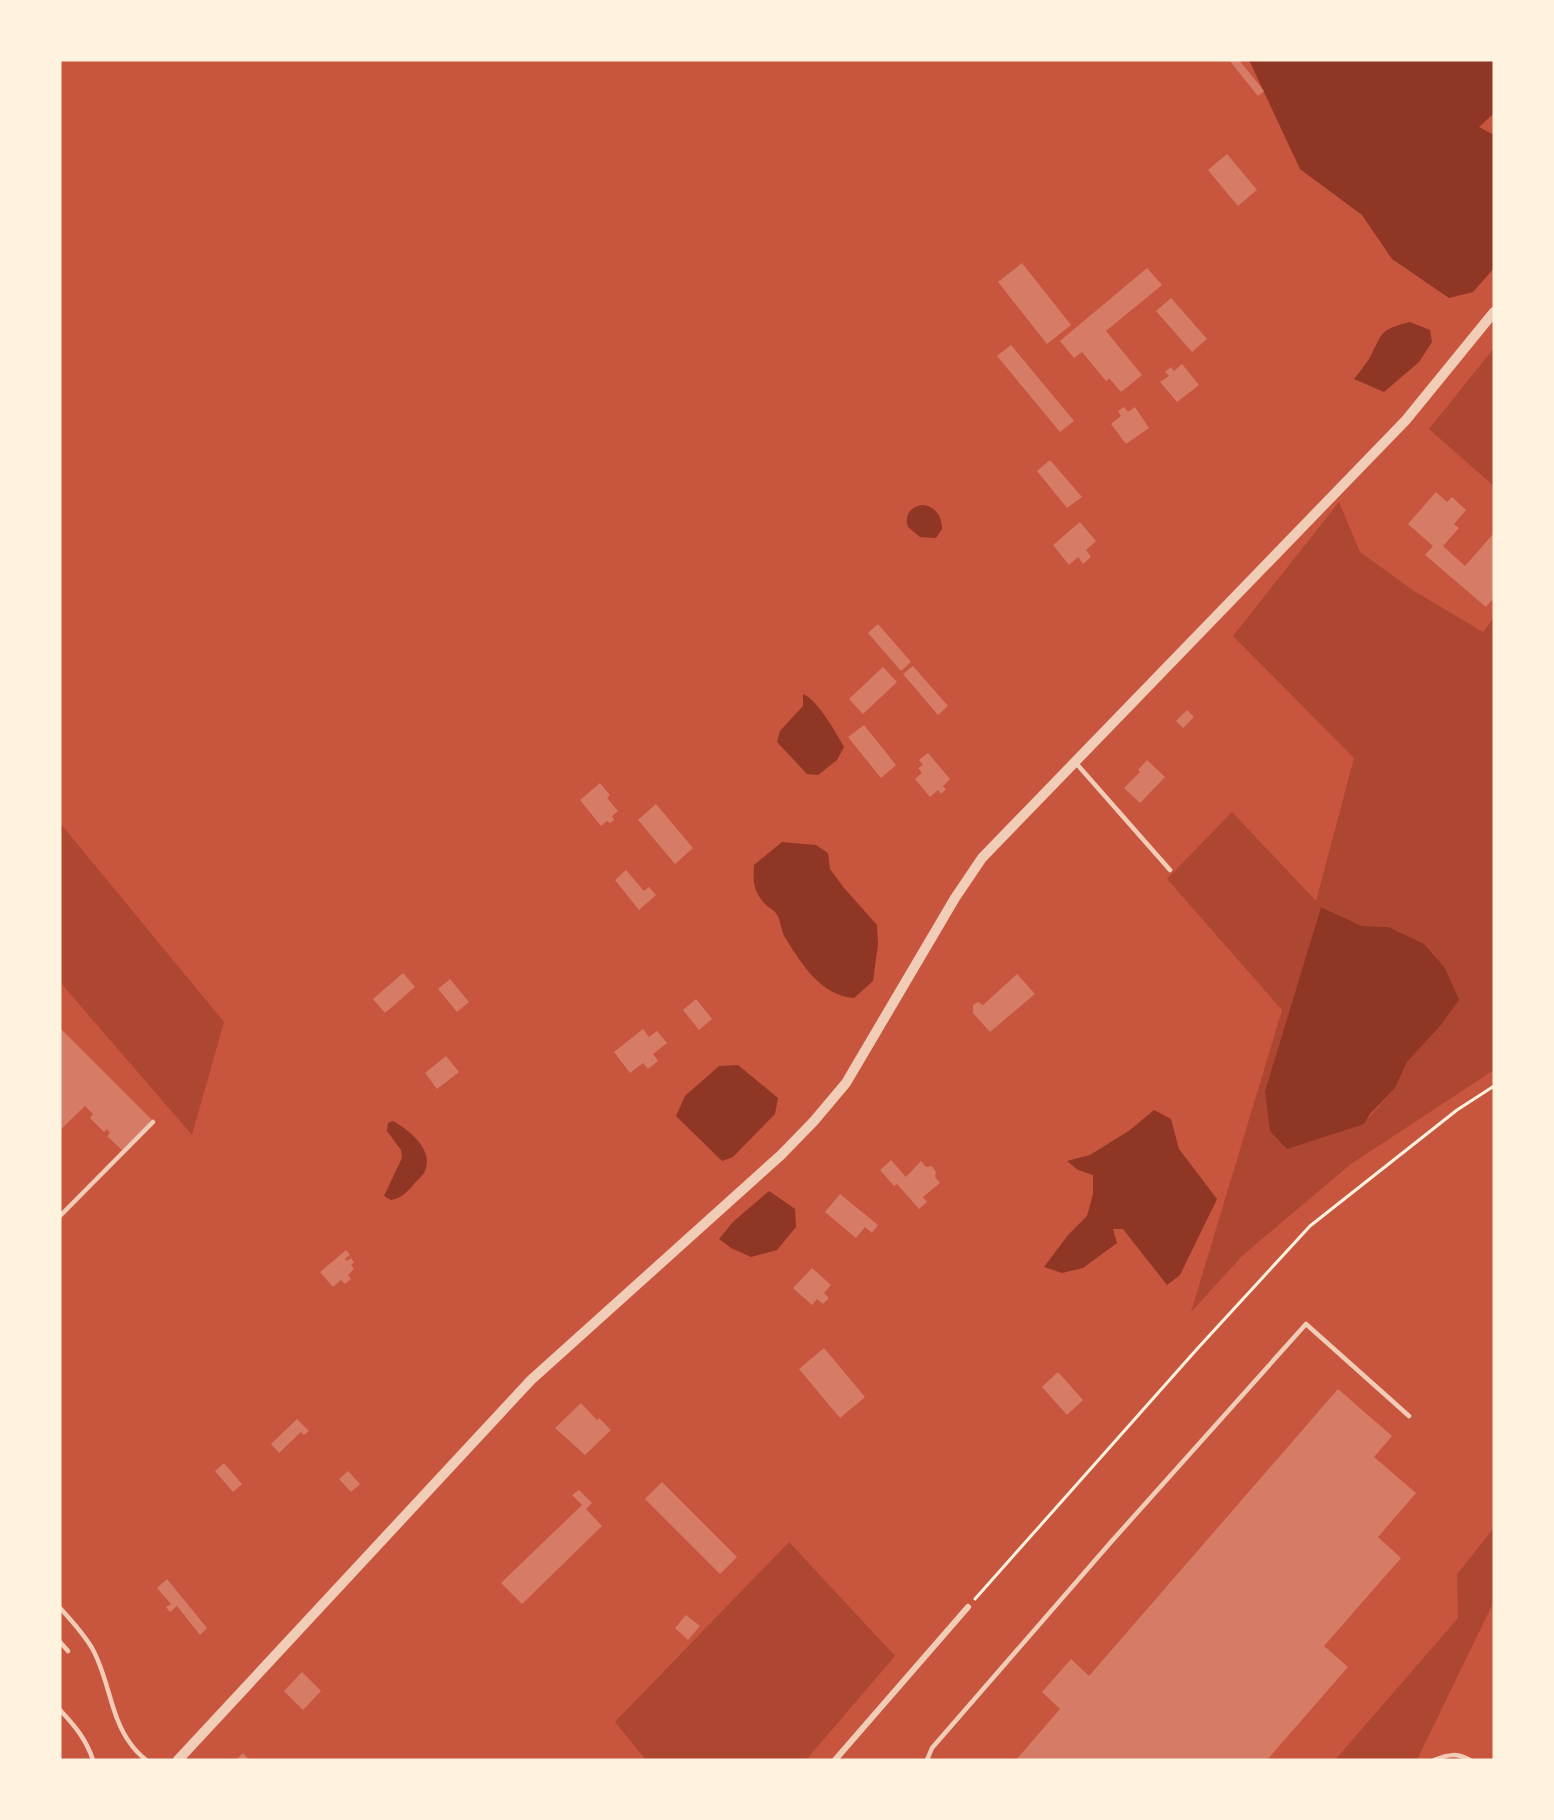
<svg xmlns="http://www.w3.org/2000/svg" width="1554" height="1820" viewBox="0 0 1554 1820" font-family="'Space Grotesk',sans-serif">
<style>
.green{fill:#ae4732;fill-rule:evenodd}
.water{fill:#8f3625}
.building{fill:#d67c66}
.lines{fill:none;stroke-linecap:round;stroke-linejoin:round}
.path{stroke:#fff3e0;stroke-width:3}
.service{stroke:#f1ccb7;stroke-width:4.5}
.minor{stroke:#f1ccb7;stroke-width:6}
.tertiary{stroke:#f1ccb7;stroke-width:10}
</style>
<rect width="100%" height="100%" fill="#c8553d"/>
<g class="green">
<path d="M1494 348V486L1429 429Z"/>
<path d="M1339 502 1360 552 1414 591 1483 632 1494 618V1070L1351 1164 1243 1255 1191 1312 1282 1010 1167 879 1232 812 1316 901 1354 758 1233 636ZM1321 907 1362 926 1388 927 1459 1000 1441 1025 1407 1062 1395 1088 1363 1124 1265 1091Z"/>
<path d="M60 823 224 1022 192 1135 60 982Z"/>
<path d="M1494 1528V1601L1417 1760H1335L1458 1618 1457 1574Z"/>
<path d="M789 1542 895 1656 806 1760H646L615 1722Z"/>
</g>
<g class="water">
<path d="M1249 60H1494V113L1479 127 1494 135V268L1473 292 1449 298 1392 259 1362 215 1300 169Z"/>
<path d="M1410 322 1430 330 1432 342 1419 362 1384 392 1354 379C1359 373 1364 366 1369 359 1383 333 1378 330 1410 322Z"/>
<path d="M922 505C935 506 942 516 942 529L936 538 920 537 908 527C904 516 910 507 922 505Z"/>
<path d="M803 694C817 699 837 734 844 747L837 760 818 775 807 774 777 742 780 731 803 706Z"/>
<path d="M782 842 816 845 828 853 830 869 844 888 877 925 878 944 873 981 854 998C822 996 802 965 786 939 781 932 781 920 776 913 773 910 768 907 765 904 753 891 753 882 754 865Z"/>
<path d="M1321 907 1362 926 1388 927 1424 944 1445 968 1459 1000 1441 1025 1407 1062 1395 1088 1370 1114 1364 1124 1287 1149 1270 1131 1265 1091Z"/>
<path d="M738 1065 778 1098 775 1114 733 1157 722 1161 676 1116 685 1096 719 1066Z"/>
<path d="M1154 1110 1171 1119 1179 1149 1217 1199 1180 1275 1167 1285 1123 1229H1113L1117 1243 1083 1268 1062 1273 1044 1267 1068 1235 1087 1216 1093 1194V1175L1078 1170 1067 1161 1090 1155 1130 1130Z"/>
<path d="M393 1121C409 1130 436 1151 424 1173 421 1177 417 1181 414 1184 407 1192 402 1198 391 1200L384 1196 402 1158 401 1150 387 1131 388 1123Z"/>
<path d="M769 1191 795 1209 796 1227 777 1250 751 1257 731 1248 719 1239 733 1222Z"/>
</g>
<g class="building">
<path d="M1229 60H1239L1264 91 1258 96Z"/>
<path d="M1227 154 1257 190 1238 206 1208 170Z"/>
<path d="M1022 263 1071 325 1047 344 998 282Z"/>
<path d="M1147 268 1162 285 1106 331 1142 375 1121 392 1109 378 1106 381 1082 352 1074 358 1060 341Z"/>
<path d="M1171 298 1207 339 1192 352 1156 311Z"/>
<path d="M1011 345 1074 421 1060 432 997 356Z"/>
<path d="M1182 364 1199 385 1177 402 1160 382 1169 376 1165 372 1171 367 1174 371Z"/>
<path d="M1124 407 1128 412 1135 407 1149 428 1126 444 1111 424 1121 416 1118 411Z"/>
<path d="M1050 460 1082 497 1067 508 1037 471Z"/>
<path d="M1436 492 1447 502 1452 497 1466 510 1454 524 1459 528 1443 546 1465 566 1494 533V598L1486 607 1425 555 1433 546 1408 524Z"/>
<path d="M1080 522 1096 541 1086 550 1091 557 1083 564 1078 557 1069 565 1053 545Z"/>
<path d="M878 624 911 662 901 671 868 633Z"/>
<path d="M913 666 948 706 938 715 903 674Z"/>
<path d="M883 667 897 682 863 714 849 699Z"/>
<path d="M1187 710 1194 717 1183 728 1176 721Z"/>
<path d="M864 725 896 765 881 778 848 737Z"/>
<path d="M928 753 950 779 943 786 946 789 941 794 938 790 930 797 915 779 922 773 918 768 923 765 919 760Z"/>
<path d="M1147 760 1165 777 1140 803 1124 788 1140 772 1138 770Z"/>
<path d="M600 783 610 795 607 798 618 811 612 816 614 820 610 823 607 821 601 826 580 800Z"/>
<path d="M656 804 693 848 675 864 638 820Z"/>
<path d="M626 870 644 891 649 887 656 895 639 910 615 880Z"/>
<path d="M403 973 415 987 385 1013 373 999Z"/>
<path d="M1017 974 1035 994 990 1032 973 1013V1005L978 1002 983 1005Z"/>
<path d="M450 979 469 1002 457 1012 438 989Z"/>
<path d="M696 999 712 1019 699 1030 683 1010Z"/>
<path d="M60 1028 153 1121 123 1151 107 1136 110 1133 107 1129 104 1132 90 1118 93 1114 85 1106 60 1130Z"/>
<path d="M643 1029 649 1037 657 1031 667 1043 653 1054 658 1061 648 1069 643 1063 630 1073 614 1052Z"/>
<path d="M446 1056 459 1072 437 1089 425 1073Z"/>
<path d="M891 1160 906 1177 921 1161 926 1167 932 1166 936 1172 935 1177 940 1183 923 1197 927 1202 919 1209 897 1184 894 1186 880 1170Z"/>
<path d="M840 1194 878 1225 872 1233 865 1227 856 1238 825 1212Z"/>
<path d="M346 1250 350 1255 345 1259 347 1261 351 1258 354 1262 351 1265 354 1269 348 1275 351 1279 345 1284 341 1280 333 1287 320 1272Z"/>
<path d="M812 1268 831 1285 824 1293 829 1298 823 1304 817 1299 812 1305 793 1288Z"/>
<path d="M824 1348 865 1397 840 1418 799 1369Z"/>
<path d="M1058 1372 1083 1400 1067 1415 1042 1387Z"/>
<path d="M1338 1389 1392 1436 1374 1457 1416 1493 1378 1537 1401 1558 1324 1646 1348 1667 1267 1760H1016L1060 1709 1042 1692 1071 1659 1089 1676Z"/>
<path d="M581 1403 597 1420 599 1418 611 1430 585 1455 555 1428Z"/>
<path d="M297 1419 309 1431 304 1435 301 1432 279 1453 271 1444Z"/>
<path d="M224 1463 242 1484 233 1492 215 1471Z"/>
<path d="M348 1471 360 1484 351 1492 339 1479Z"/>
<path d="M662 1482 737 1557 720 1574 645 1499Z"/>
<path d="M579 1490 592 1503 586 1509 602 1526 522 1604 501 1583 582 1505 572 1495Z"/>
<path d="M167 1579 207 1628 200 1635 177 1606 170 1612 166 1607 171 1604 157 1588Z"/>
<path d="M686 1615 700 1626 688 1640 675 1628Z"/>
<path d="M302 1672 321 1691 303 1710 284 1691Z"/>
<path d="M243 1753 249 1760H236Z"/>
</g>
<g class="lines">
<path class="path" d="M975 1599 1197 1349 1310 1226 1457 1110 1494 1086"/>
<g class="service">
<path d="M1075 762 1170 870"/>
<path d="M60 1216 153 1122"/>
<path d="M60 1608C72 1621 83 1633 92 1648 109 1678 110 1716 130 1743 134 1749 140 1755 146 1760"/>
<path d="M60 1642 68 1651"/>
<path d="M60 1710C75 1726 86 1739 93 1760"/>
<path d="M927 1760 932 1748 1111 1542 1306 1324 1409 1416"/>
<path d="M1434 1760C1449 1754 1457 1753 1470 1760"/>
</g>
<path class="minor" d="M835 1760 968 1607"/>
<path class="tertiary" d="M178 1760 531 1380 781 1155 814 1121 846 1083 955 898 982 858 1406 420 1494 312"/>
</g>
<rect width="1554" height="1820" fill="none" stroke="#fff3e0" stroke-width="123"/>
</svg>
